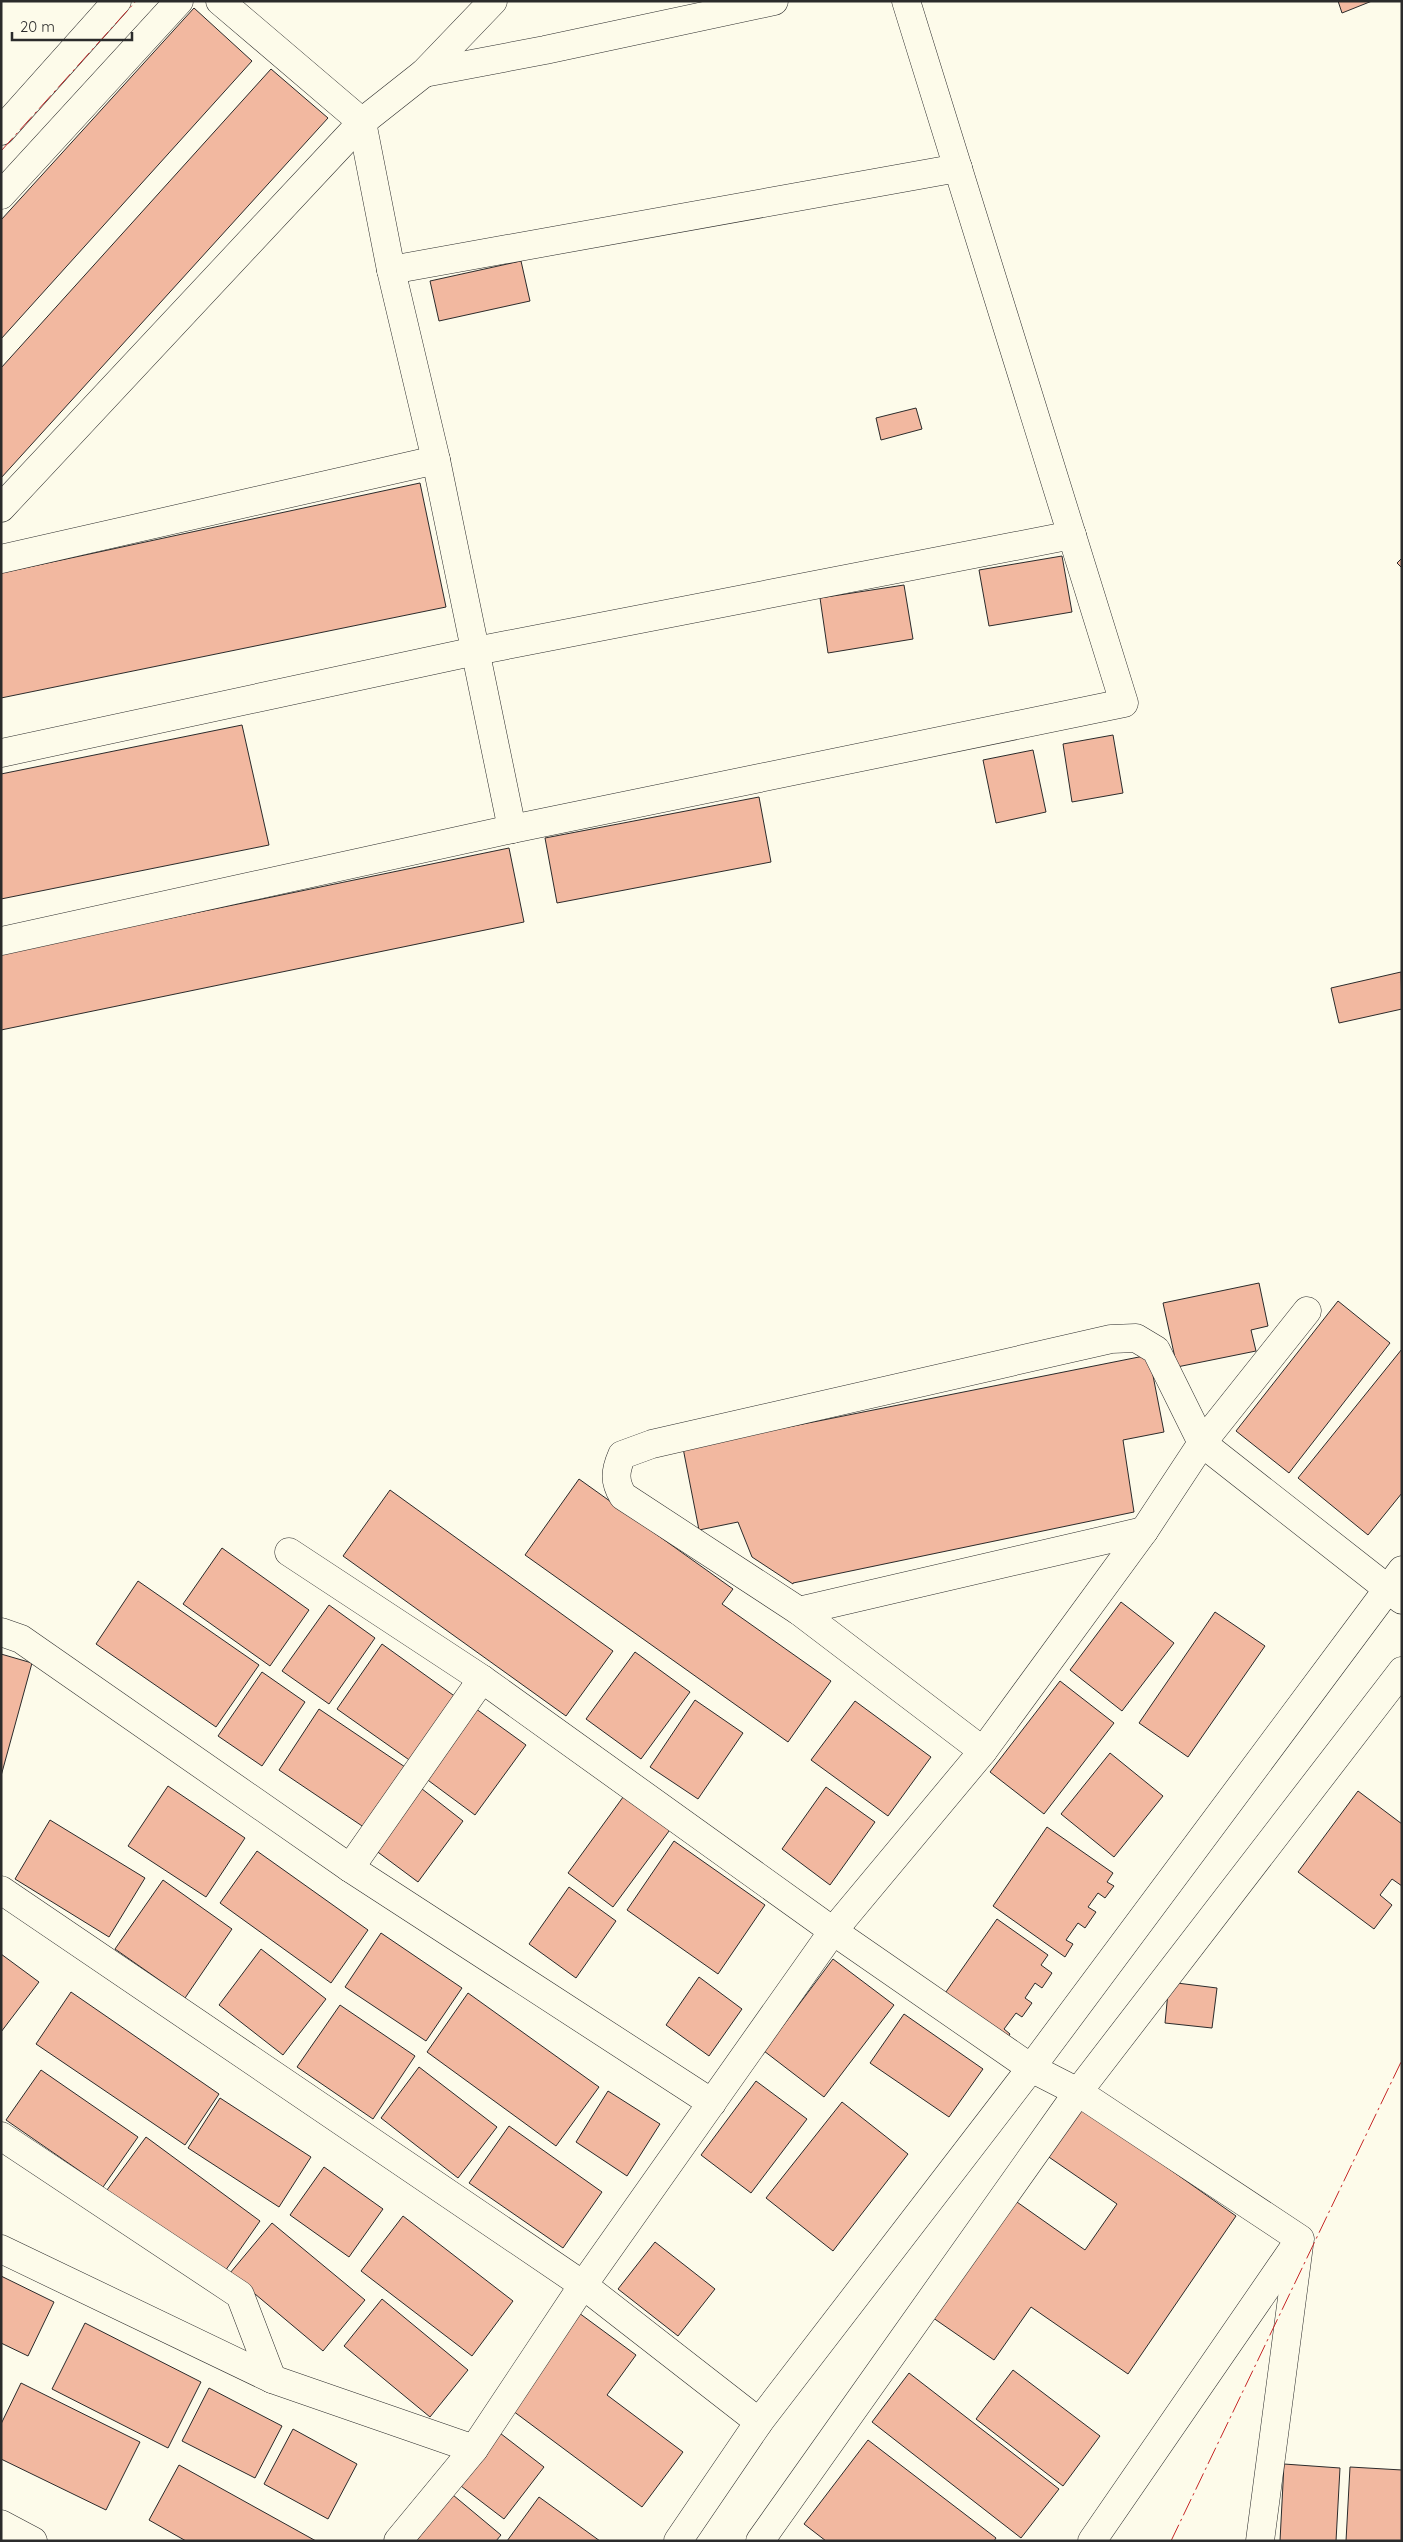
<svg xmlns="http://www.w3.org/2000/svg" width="1403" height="2542" viewBox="0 0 1403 2542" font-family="Quicksand,sans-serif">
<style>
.building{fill:#f2b8a0;stroke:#2b2b2b}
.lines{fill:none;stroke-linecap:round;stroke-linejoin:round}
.minor-casing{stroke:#2b2b2b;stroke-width:29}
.minor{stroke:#fdfbea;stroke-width:28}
.power{stroke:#c62828;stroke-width:1;stroke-dasharray:18 4 2.5 4;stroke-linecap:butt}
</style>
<rect width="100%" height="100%" fill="#fdfbea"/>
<g class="building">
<path d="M1338 1H1372L1342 13Z"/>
<path d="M194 8 252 61 1 339V220Z"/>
<path d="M271 69 328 118 1 478V368Z"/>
<path d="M521 261 530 301 439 321 430 281Z"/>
<path d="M916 408 922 429 881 440 876 418Z"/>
<path d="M420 483 446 607 1 698V573Z"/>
<path d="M1062 556 1072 612 989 626 979 570Z"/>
<path d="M1402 558V568L1397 563Z"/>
<path d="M904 585 913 639 828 653 820 598Z"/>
<path d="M242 725 269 845 1 899V774Z"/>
<path d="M1113 735 1123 793 1072 802 1063 744Z"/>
<path d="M1033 750 1046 812 996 823 983 760Z"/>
<path d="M759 797 771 862 557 903 545 838Z"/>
<path d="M509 848 524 922 1 1030V953Z"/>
<path d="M1401 972 1402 1009 1339 1023 1331 988Z"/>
<path d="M1259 1283 1268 1326 1251 1330 1256 1351 1177 1367 1163 1303Z"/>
<path d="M1338 1301 1390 1343 1289 1473 1236 1431Z"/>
<path d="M1402 1349V1493L1368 1535 1298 1478Z"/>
<path d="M1149 1355 1164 1432 1123 1440 1134 1512 793 1583V1584L752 1557 738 1522 699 1530 683 1448Z"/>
<path d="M579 1479 733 1589 722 1604 831 1681 788 1742 525 1555Z"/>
<path d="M390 1490 613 1651 566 1716 343 1556Z"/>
<path d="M222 1548 309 1610 270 1666 183 1604Z"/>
<path d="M138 1581 259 1665 216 1727 96 1644Z"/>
<path d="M1121 1602 1174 1643 1122 1711 1070 1670Z"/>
<path d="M329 1605 375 1638 329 1704 282 1671Z"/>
<path d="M1215 1612 1265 1646 1188 1757 1139 1723Z"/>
<path d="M382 1644 460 1700 415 1764 337 1709Z"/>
<path d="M635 1652 690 1692 641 1759 586 1719Z"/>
<path d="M1 1654 32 1663 1 1776Z"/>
<path d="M262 1672 305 1702 262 1766 218 1736Z"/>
<path d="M1060 1681 1114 1723 1044 1814 990 1772Z"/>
<path d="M695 1700 743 1733 698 1799 650 1767Z"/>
<path d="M855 1701 931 1757 888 1816 811 1760Z"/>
<path d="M472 1706 526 1745 475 1815 421 1775Z"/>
<path d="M319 1709 411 1771 371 1832 279 1770Z"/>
<path d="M1110 1753 1163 1796 1114 1857 1061 1814Z"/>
<path d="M417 1785 463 1821 418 1882 371 1847Z"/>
<path d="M168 1786 245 1838 206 1897 128 1846Z"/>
<path d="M826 1787 875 1822 830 1885 782 1849Z"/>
<path d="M1358 1791 1402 1824V1886L1392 1879 1380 1895 1392 1905 1374 1929 1298 1872Z"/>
<path d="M626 1793 672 1827 613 1907 568 1873Z"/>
<path d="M50 1820 145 1878 109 1937 15 1879Z"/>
<path d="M1047 1827 1113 1873 1107 1882 1114 1886 1105 1898 1098 1893 1088 1907 1096 1912 1085 1928 1078 1923 1066 1940 1073 1944 1065 1957 993 1906Z"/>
<path d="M674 1841 765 1905 718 1974 627 1910Z"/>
<path d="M257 1851 368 1930 331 1983 220 1903Z"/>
<path d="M163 1880 232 1929 185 1998 115 1949Z"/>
<path d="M569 1887 616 1921 576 1978 529 1944Z"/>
<path d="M997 1919 1048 1955 1041 1965 1052 1973 1042 1988 1035 1983 1025 1998 1032 2003 1022 2017 1016 2013 1004 2029 1010 2034 1003 2044 941 1999Z"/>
<path d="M381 1933 462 1988 426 2041 345 1987Z"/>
<path d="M261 1949 326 1999 283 2055 219 2005Z"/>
<path d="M1 1954 39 1982 1 2032Z"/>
<path d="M833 1959 894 2005 824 2097 764 2051Z"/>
<path d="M699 1977 742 2009 709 2056 666 2025Z"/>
<path d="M1169 1982 1217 1988 1212 2028 1165 2023Z"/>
<path d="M71 1992 219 2094 185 2145 36 2044Z"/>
<path d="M468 1993 599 2087 556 2146 427 2052Z"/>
<path d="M340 2005 415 2056 373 2119 297 2067Z"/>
<path d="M904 2014 983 2069 949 2117 870 2063Z"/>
<path d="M419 2067 497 2127 458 2178 381 2118Z"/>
<path d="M41 2070 138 2137 103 2187 6 2120Z"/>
<path d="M756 2081 807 2119 751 2193 701 2155Z"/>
<path d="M608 2091 660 2124 627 2176 576 2142Z"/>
<path d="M220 2098 311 2157 279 2207 188 2148Z"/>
<path d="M842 2102 908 2154 833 2251 766 2198Z"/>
<path d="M1077 2104 1236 2216 1128 2374 1031 2307 994 2360 926 2313 1007 2195 1085 2250 1117 2204 1043 2153Z"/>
<path d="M509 2126 602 2192 563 2248 469 2183Z"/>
<path d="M146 2137 260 2221 223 2274 107 2190Z"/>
<path d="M324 2167 383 2209 349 2257 290 2215Z"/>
<path d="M403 2216 513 2301 472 2356 361 2271Z"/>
<path d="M272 2223 365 2300 323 2351 230 2273Z"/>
<path d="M655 2242 715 2289 678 2336 618 2289Z"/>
<path d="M1 2276 54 2302 28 2356 1 2343Z"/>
<path d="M382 2299 468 2370 430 2417 344 2346Z"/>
<path d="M579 2313 636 2355 607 2395 683 2452 642 2507 509 2408Z"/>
<path d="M85 2323 201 2382 168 2448 52 2389Z"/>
<path d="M1013 2370 1100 2436 1063 2486 976 2419Z"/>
<path d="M909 2373 1059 2489 1021 2538 872 2422Z"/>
<path d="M21 2383 140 2442 106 2510 1 2459V2424Z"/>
<path d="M209 2388 282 2426 255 2478 182 2441Z"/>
<path d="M293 2429 357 2464 328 2519 264 2484Z"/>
<path d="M496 2430 544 2467 504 2519 457 2483Z"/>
<path d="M868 2440 996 2538 994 2541H826L804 2524Z"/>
<path d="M1284 2464 1340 2468 1336 2541H1280Z"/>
<path d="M179 2465 316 2541H186L149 2520Z"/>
<path d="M1350 2467 1402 2470V2541H1346Z"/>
<path d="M453 2495 501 2535 496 2541H416Z"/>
<path d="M539 2497 600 2541H507Z"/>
</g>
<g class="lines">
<defs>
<g id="minor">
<path d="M220 1 362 122 391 270 436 460 512 829"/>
<path d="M424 73 545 50 774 1"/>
<path d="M1 131 117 1"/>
<path d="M1 195 179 1"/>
<path d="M391 270 958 168"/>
<path d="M1 508 362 122 424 73 493 1"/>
<path d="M1 559 436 460"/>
<path d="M1 753 476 651 1072 535"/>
<path d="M1 941 512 829 1124 703 906 1"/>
<path d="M289 1552 482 1679 833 1931 1031 2068 1078 2092 1300 2239 1092 2541"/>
<path d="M799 1611 1144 1531"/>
<path d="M1 1632 21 1639 350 1868 712 2103"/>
<path d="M983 1751 799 1611 623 1496C614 1481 615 1471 622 1455L652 1444 1111 1339 1136 1338 1156 1350 1202 1443 1402 1600"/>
<path d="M350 1868 482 1679"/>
<path d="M1 1890 583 2285 759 2422"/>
<path d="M1 2136 240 2295 272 2379"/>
<path d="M1 2249 272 2379 474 2449"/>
<path d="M1 2524 33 2541"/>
<path d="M398 2541 474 2449 583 2285 833 1931 983 1751 1144 1531 1202 1443 1307 1311"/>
<path d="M678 2541 759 2422 1031 2068 1402 1570"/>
<path d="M760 2541 1078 2092 1402 1671"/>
<path d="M1260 2541 1299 2245"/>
</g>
</defs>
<use href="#minor" class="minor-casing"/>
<use href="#minor" class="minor"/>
<g class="power">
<path d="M1 151 136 1"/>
<path d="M1171 2541 1402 2060"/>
</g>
</g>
<rect width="1403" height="2542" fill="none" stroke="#2b2b2b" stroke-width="5"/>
<path d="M12 32v8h120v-8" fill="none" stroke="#2b2b2b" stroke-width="2.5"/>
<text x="20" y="32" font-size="15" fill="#2b2b2b" stroke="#fdfbea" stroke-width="4" paint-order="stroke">20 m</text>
</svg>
